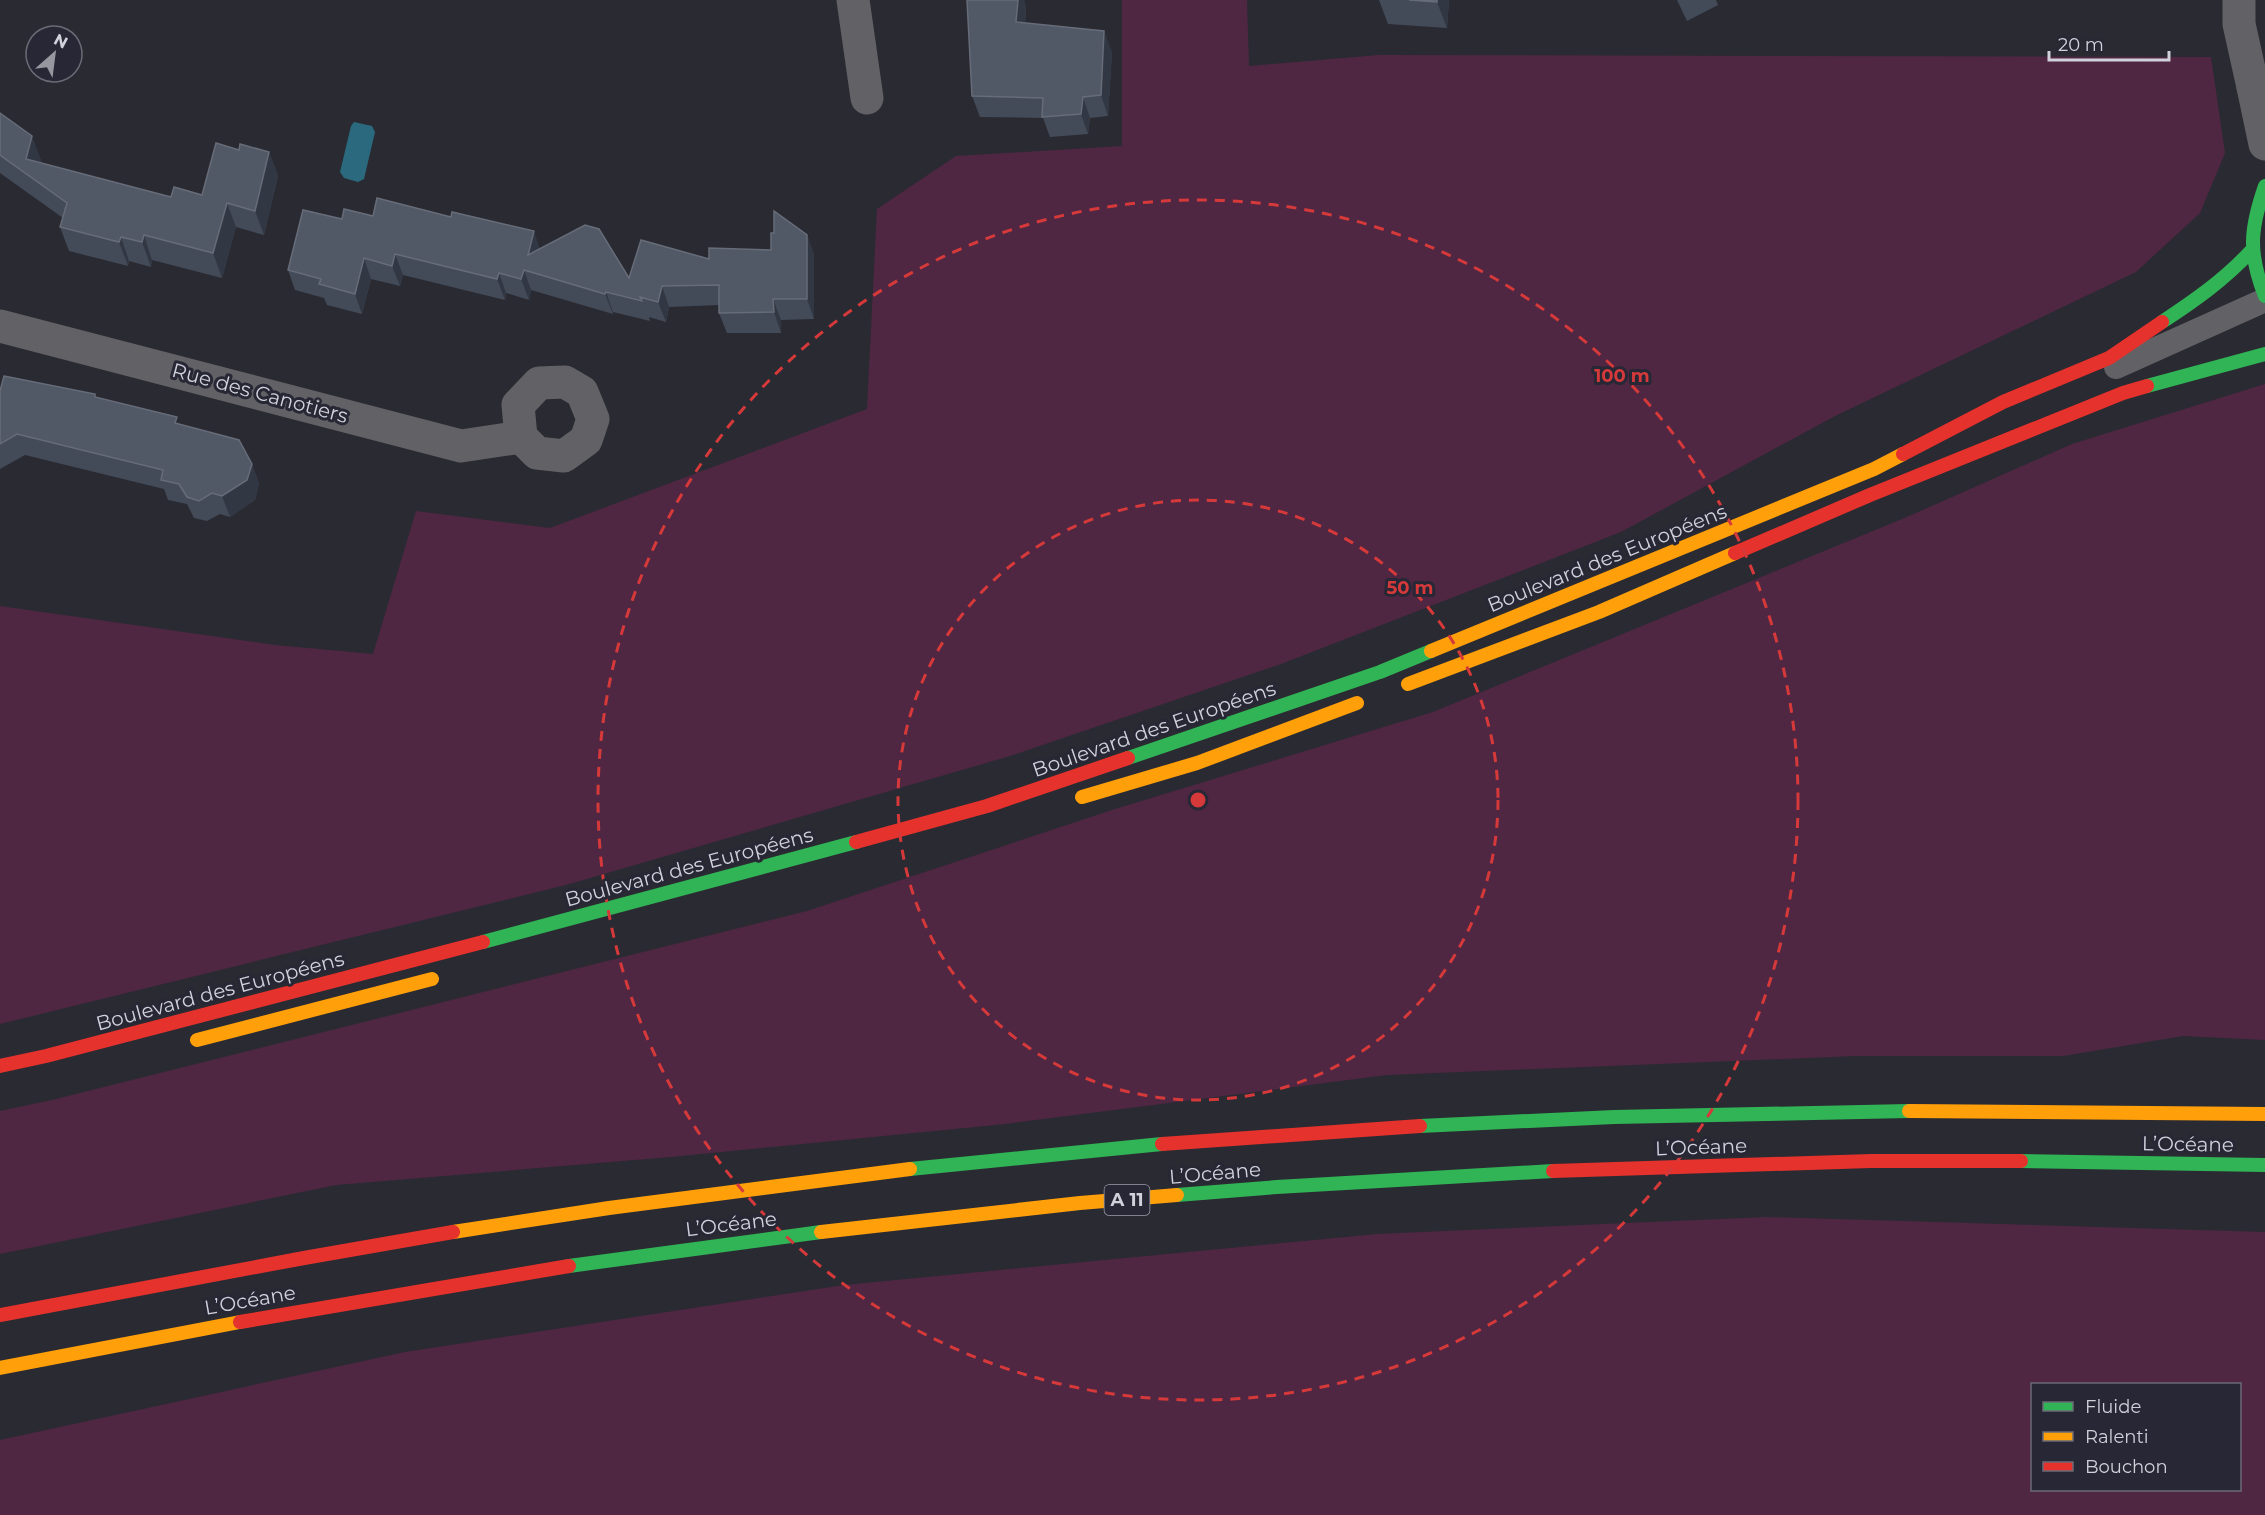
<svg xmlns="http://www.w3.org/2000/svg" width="2265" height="1515" viewBox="0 0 2265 1515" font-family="Montserrat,sans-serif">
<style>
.green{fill:#4f2742;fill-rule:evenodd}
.water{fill:#2b697e}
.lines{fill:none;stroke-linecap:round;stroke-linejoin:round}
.lane{stroke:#626165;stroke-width:24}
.street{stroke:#626165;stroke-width:33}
.fast{stroke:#30b455;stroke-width:14}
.slow{stroke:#ff9f0a;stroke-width:14}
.jam{stroke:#e5322d;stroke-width:14}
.wall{fill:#434b58}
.shaded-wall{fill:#323843}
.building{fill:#525966;stroke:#666c78;stroke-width:1.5}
.ring{fill:none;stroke:#d5393a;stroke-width:3;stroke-dasharray:10 8}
.labels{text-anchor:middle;stroke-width:6;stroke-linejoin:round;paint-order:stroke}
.shield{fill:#272735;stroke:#9d9ea8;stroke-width:1.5}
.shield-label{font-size:18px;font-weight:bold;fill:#d0d1da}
.street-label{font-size:20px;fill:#d0d1da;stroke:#272735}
.centre{fill:#d5393a;stroke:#272735;stroke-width:3}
.ring-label{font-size:18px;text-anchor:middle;font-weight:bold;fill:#d5393a;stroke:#272735;stroke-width:6;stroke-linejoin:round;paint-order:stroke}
</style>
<rect width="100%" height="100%" fill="#2a2a32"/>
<g class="green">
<path d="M1122 0H1247L1249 66 1379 55 2211 57 2225 153 2200 213 2136 272 1835 416 1621 532 1281 664 1010 756 566 885 0 1024V606L275 645 373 654 416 511 550 528 867 409 877 209 956 156 1122 146Z"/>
<path d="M2265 384V1040L2183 1036 2063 1056H1855L1387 1075 1005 1124 671 1157 336 1185 0 1254V1111L52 1100 807 911 1112 810 1433 712 1907 517 2072 444Z"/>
<path d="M1767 1217 2265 1232V1515H0V1440L405 1352 844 1285 1377 1234ZM2032 1384H2240V1490H2032Z"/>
</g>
<path class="water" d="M354 122 372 126 375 132 364 179 358 182 344 178 340 172 351 126Z"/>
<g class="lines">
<path class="lane" d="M2116 367 2265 300"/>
<g class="street">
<path d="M853 0 867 98"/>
<path d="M2239 0V24L2253 87"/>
<path d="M2265 95 2253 87 2265 144"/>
<path d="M0 326 461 446 521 437"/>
<path d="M565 382 582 392 593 419 586 440 564 456 537 453 521 437 518 405 539 383Z"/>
</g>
<g class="fast">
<path d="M2265 186C2250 229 2248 253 2265 296"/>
<path d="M2162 322C2194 301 2224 280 2250 252"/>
<path d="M2147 386 2265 354"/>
<path d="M1128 758 1380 672 1431 651"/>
<path d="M483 942 856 842"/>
<path d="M1420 1126 1614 1117 1909 1111"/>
<path d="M2021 1161 2265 1165"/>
<path d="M910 1169 1162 1144"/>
<path d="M1177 1195 1277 1187 1553 1171"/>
<path d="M569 1266 821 1232"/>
</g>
<g class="slow">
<path d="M1431 651 1874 469 1903 454"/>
<path d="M1408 684 1599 612 1735 553"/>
<path d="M1082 797 1197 763 1357 703"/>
<path d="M197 1040 432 979"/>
<path d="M1909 1111 2265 1114"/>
<path d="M453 1232 609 1208 910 1169"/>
<path d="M821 1232 1080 1203 1177 1195"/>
<path d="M0 1368 240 1322"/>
</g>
<g class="jam">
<path d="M1903 454 2003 402 2109 358 2162 322"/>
<path d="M1735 553 1870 495 2123 393 2147 386"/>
<path d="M856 842 987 806 1128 758"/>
<path d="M0 1066 46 1056 483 942"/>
<path d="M1162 1144 1420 1126"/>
<path d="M1553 1171 1871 1161H2021"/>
<path d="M0 1315 304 1258 453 1232"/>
<path d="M240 1322 569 1266"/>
</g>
</g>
<g class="wall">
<path d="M1379 0H1449L1447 28 1388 24Z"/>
<path d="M1677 0H1716L1718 5 1687 21Z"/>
<path d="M1026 6 1025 23 1112 52 1108 116 1090 118 1088 134 1050 137 1043 118 980 117 972 96Z"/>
<path d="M0 113 41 160 40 163 171 197 202 195 239 150 269 152 278 176 264 235 236 227 222 278 152 260 151 267 129 261 128 266 69 251 60 227 63 218 0 173Z"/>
<path d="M373 216 540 248 629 278 709 259 771 250 807 235 814 255V319L781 320V333H727L719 313V305L669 307 666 322 649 317 650 321 613 312V314L531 290 529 300 506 293 505 300 403 275 400 286 371 279 362 314 327 305 324 298 295 290 288 270 342 219Z"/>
<path d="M0 391 97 397 179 424 252 464 259 484 255 500 230 517 220 514 207 521 194 518 187 504 168 500 164 489 25 455 0 469Z"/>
</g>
<g class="shaded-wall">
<path d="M1018 0H1024L1026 6 1024 42 1016 22Z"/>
<path d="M1437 0H1449L1447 28 1437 2Z"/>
<path d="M1104 31 1112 52 1108 116 1101 95Z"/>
<path d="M1083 97 1090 118 1088 134 1081 114Z"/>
<path d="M32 136 41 160 36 180 26 159Z"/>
<path d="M269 152 278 176 264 235 255 211Z"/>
<path d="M227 203 236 227 222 278 213 253Z"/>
<path d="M534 231 541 252 528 255Z"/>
<path d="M144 235 152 260 151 267 142 242Z"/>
<path d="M807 235 814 255V319L807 299Z"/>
<path d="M121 237 129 261 128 266 119 242Z"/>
<path d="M395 254 403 275 400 286 392 266Z"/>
<path d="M364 258 371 279 362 314 355 294Z"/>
<path d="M524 270 531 290 529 300 521 279Z"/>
<path d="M499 273 506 293 505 300 497 279Z"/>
<path d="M662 286 669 307 666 322 658 302Z"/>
<path d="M606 292 613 312V314L605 294Z"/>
<path d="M773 299 781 320V333L774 312Z"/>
<path d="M252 464 259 484 255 500 230 517 222 496Z"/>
</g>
<g class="building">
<path d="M967 0H1018L1016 22 1104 31 1101 95 1083 97 1081 114 1042 117 1043 98 972 96Z"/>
<path d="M1409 0H1437V2Z"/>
<path d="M0 113 32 136 26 159 171 197 174 187 202 195 216 143 239 150 240 144 269 152 255 211 227 203 213 253 144 235 142 242 121 237 119 242 60 227 67 203 0 155Z"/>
<path d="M377 198 451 217 452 212 534 231 528 255 585 225 599 229 629 278 641 240 709 259V248L771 250V233H774V211L807 235V299H773L774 312 719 313V285L662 286 658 302 640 297 642 301 606 292 605 294 524 270 521 279 499 273 497 279 395 254 392 266 364 258 355 294 319 284 321 279 288 270 303 210 342 219 344 209 373 216Z"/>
<path d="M4 376 95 394V397L177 417 175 423 239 440 252 464 247 480 222 496 212 493 199 501 187 497 179 484 161 480 163 470 17 434 0 444V391Z"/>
</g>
<g class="ring">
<circle cx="1198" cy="800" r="300"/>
<circle cx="1198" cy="800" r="600"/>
</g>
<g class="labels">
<rect class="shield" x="1104.5" y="1185" width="45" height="30" rx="4.5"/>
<g class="shield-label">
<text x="1127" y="1206">A 11</text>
</g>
<g class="street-label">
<text transform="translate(260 393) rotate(15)" y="7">Rue des Canotiers</text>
<text transform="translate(1607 558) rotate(-22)" y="7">Boulevard des Européens</text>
<text transform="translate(1154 729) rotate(-19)" y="7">Boulevard des Européens</text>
<text transform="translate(689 867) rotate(-15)" y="7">Boulevard des Européens</text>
<text transform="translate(220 991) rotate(-15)" y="7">Boulevard des Européens</text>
<text transform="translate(2188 1144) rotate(1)" y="7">L’Océane</text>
<text transform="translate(1701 1147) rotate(-2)" y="7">L’Océane</text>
<text transform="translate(1215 1173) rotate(-5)" y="7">L’Océane</text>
<text transform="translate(731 1224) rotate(-7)" y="7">L’Océane</text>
<text transform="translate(250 1300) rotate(-10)" y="7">L’Océane</text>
</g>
</g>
<circle cx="1198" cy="800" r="9" class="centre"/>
<g class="ring-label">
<text x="1622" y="382">100 m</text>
<text x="1410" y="594">50 m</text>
</g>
<rect x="2031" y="1383" width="210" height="108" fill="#272735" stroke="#6b6b77" stroke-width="1.5"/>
<rect x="2043" y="1402" width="30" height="9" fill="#30b455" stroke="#6b6b77" stroke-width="1.5"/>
<text x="2085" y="1413" font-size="18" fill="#d0d1da">Fluide</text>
<rect x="2043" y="1432" width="30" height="9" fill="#ff9f0a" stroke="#6b6b77" stroke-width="1.5"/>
<text x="2085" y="1443" font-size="18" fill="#d0d1da">Ralenti</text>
<rect x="2043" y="1462" width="30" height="9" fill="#e5322d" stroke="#6b6b77" stroke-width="1.5"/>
<text x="2085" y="1473" font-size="18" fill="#d0d1da">Bouchon</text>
<g transform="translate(54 54) rotate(28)"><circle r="28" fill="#272735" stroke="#6b6b77" stroke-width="1.5"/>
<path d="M0-4.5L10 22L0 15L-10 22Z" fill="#96979f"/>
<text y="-9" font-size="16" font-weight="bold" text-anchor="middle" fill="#d0d1da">N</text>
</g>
<path d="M2049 51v9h120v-9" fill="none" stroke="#d0d1da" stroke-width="3"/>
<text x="2058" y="51" font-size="18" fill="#d0d1da" stroke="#272735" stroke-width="4.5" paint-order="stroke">20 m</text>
</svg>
